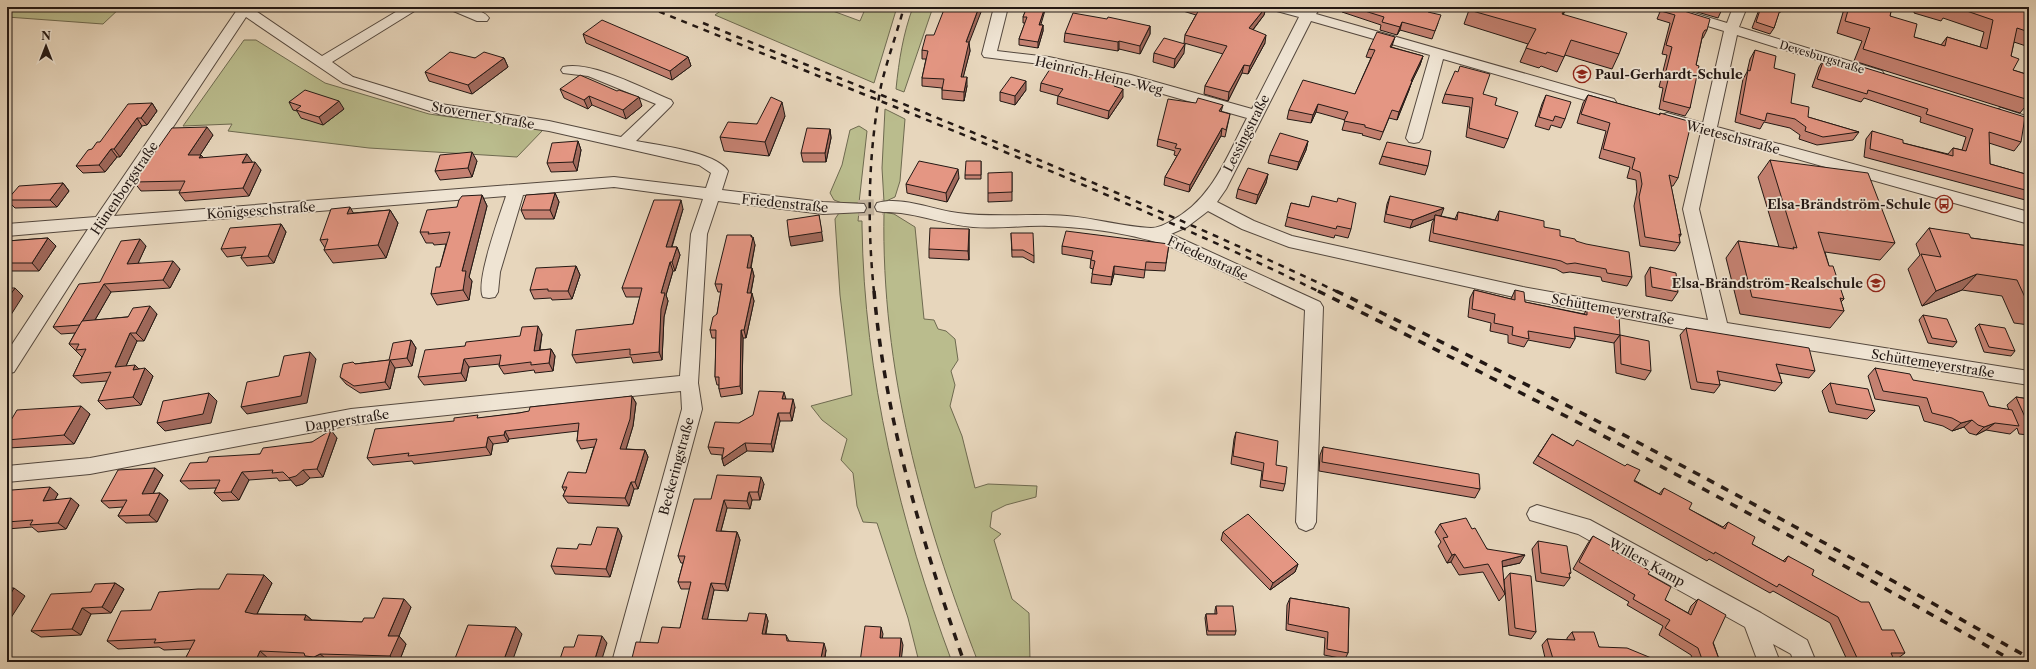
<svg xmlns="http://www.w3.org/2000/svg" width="2036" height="669" viewBox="0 0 2036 669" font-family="'Libre Caslon Text',serif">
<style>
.green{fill:#babc8d;stroke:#6e6a50}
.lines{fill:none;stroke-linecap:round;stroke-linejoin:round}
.street-tunnel{stroke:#c0b09a;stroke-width:16;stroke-dasharray:16 8;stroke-linecap:butt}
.street-casing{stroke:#54483e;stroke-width:2}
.street{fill:#efe4d3;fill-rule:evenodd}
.rail-far1{stroke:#231814;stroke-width:2.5;stroke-dasharray:6 6;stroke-linecap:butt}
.rail{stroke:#231814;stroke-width:3.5;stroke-dasharray:8 8;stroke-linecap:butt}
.wall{fill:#c48171;stroke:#231814}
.shaded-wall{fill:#a0695c;stroke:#231814}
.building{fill:#e49683;stroke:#231814}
.labels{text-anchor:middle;stroke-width:3.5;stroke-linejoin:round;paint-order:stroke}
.far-street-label{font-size:11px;fill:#231814;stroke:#efe4d3}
.poi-label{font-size:13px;font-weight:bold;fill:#231814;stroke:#efe4d3;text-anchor:end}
.street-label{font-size:13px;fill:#231814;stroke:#efe4d3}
</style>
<rect width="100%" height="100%" fill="#e7d6bc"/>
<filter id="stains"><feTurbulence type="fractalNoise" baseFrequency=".005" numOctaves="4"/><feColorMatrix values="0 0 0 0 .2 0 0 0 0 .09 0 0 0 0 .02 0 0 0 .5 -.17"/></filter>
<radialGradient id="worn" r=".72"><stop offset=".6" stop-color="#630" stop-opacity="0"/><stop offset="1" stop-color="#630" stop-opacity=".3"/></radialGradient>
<g class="green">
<path d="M7 7H121L103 24 7 17Z"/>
<path d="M726 7H822L860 21 866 7H897L874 83 715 15Z"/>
<path d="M913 7H933L904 92 896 89C899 60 903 34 913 7Z"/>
<path d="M244 40H256L325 83 429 114 543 130 517 157 369 148 228 131 232 124 183 126Z"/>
<path d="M885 109 905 119 900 181 895 197 884 202 882 168Z"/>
<path d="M859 126 867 131 859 203H842L834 200 830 193 842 165 850 130Z"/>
<path d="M859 212 858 221H862V226C864 375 900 523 952 662H919L908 618 877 523 863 522 857 506 853 473 841 460 847 439 822 420 811 406 852 395 840 295 835 219 839 213Z"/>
<path d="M884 212 894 214 915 227 924 319 934 320 938 329 946 331 955 339 958 360 951 371 955 385 950 406 962 436 975 488 988 484 1037 486 1036 497 1006 505 992 512 990 527 1001 534 994 540 1012 599 1029 613 1030 662H978C922 517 881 369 884 212Z"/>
</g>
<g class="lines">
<path class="street-tunnel" d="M858 208 883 207"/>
<defs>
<g id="street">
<path d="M234 7H250L322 56 404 7H421L332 62 353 77 441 104 549 121 621 137 656 104 588 76 563 73 561 70 563 67C591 60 644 89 671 100L673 103 671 106 636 141C658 145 716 152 728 171L722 190 823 202 864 204 866 208 864 212 823 214 718 201 707 234 698 383 702 409 634 662H612L682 409 681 391 351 425 90 474 7 482V466L90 458 351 409 680 376 691 234 703 199 614 187 523 195 500 272 498 292 495 297 489 298 483 297C475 282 500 215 506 196L106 228 14 372 7 374V352L88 229 7 236V224L96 217 237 10ZM246 17 343 83 439 114 549 131 699 165 711 173 706 188 614 177 114 216Z"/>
<path d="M449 7C461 7 481 7 489 18L487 21H477L451 10Z"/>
<path d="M994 7H1008L997 51 1049 57 1131 75 1252 109 1299 17 1273 10 1271 7H1293L1304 10 1307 7H1321L1316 14 1614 99 1616 102 1614 105 1609 107 1443 59 1422 138 1419 142 1414 143 1409 142 1406 138 1430 55 1311 21 1226 189 1217 202 1254 221 1292 236 1523 287 1708 320 1683 209 1701 132 1662 121 1659 118 1662 115 1667 113 1703 123 1724 31 1655 10 1653 7H1674L1727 23 1733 7H1747L1739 27 1882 71 1884 74 1882 77H1872L1737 35 1717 127 2029 212V224L1715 136 1699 209 1727 323 2029 371V385L1719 336 1523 299 1289 247 1242 229 1208 211 1187 227 1171 234 1320 302 1323 307 1316 522 1313 528 1306 531 1299 528 1296 522 1305 310 1171 247C1135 234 1088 227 1049 226 1024 225 998 229 973 227 948 225 925 216 901 213 893 212 885 213 877 211L875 207 877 203C903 196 932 210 958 213 994 218 1031 213 1067 216 1095 218 1123 227 1151 228 1158 228 1166 224 1171 221 1212 200 1227 156 1247 118L1128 84 1049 65 984 57 982 54Z"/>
<path d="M2001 108 2029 117V127L1996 116 1993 113 1996 110Z"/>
<path d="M1537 505 1590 520 1761 613 1807 640 1816 662H1794L1791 654 1773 644 1780 662H1758L1745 627 1578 534 1530 520 1527 514 1530 508Z"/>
</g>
</defs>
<use href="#street" class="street-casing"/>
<use href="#street" class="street"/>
<g class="rail-far1">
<path d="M648 7C873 99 1101 186 1320 292"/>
<path d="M703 23C916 109 1130 194 1338 292"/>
<path d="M874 292C867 224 868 153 881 86 887 60 897 33 904 7"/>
</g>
<g class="rail">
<path d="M874 291C885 419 922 541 964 662"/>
<path d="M1318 291C1555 407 1786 531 2015 662"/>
<path d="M1336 291C1572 403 1802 528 2029 658"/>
</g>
</g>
<g class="wall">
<path d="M1027 7 1041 25H1043V31L1038 48 1019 45V39L1025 23H1023V17Z"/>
<path d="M1170 7H1266L1264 15 1253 30 1265 43 1248 74 1242 73 1228 101 1204 94 1205 86 1223 54 1184 43 1185 35 1196 15Z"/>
<path d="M1344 7H1433L1430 12 1438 23 1432 39 1400 30 1397 35 1380 30 1381 25 1342 12Z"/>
<path d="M1471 7H1567L1563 15 1619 54 1612 69 1565 55 1557 72 1541 66 1539 68 1520 62 1528 44 1464 24 1469 10Z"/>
<path d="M1662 7 1707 30 1703 38H1702L1696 65 1690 108 1685 116 1659 109 1663 88 1659 87 1667 55 1662 54 1670 23 1657 19Z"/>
<path d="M1680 7H1723L1718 18Z"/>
<path d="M1760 7H1784L1781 12H1779L1774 28 1770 34 1752 28Z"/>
<path d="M1845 7H1892L1890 16 1914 37 1941 45 1947 37 1980 47 1984 32 1943 18 1941 21 1914 13 1915 8 1912 7H2022L2029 9V47L2014 42 2011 56 2013 70 2029 75V102L2020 113 1854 61 1862 41 1837 33 1844 9Z"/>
<path d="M1150 26V34L1140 54 1119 49 1118 51 1064 42 1065 33Z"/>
<path d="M583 34 688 57 691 66 672 80 586 43Z"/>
<path d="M969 43 970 51 963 77 967 86 964 101 942 99V88L922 86V78L926 59H922V50Z"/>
<path d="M1392 46 1391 47 1423 56 1420 65 1412 81 1409 90 1397 120 1389 118 1380 140 1362 135 1363 134 1342 130 1345 120 1316 112 1311 123 1287 119 1289 110 1355 94 1371 58 1366 57 1369 49Z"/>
<path d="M1755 50 1774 68 1791 103 1808 117 1859 132 1853 140 1817 145 1799 139 1800 135 1790 128 1764 122 1760 129 1735 122 1743 79 1747 72 1750 59Z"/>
<path d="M1154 53H1184L1174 68 1153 62Z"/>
<path d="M475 58H504L508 67 472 94 429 81 425 72Z"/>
<path d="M1824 59 1854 67 1856 65 2021 142 2014 151 1989 143 1990 164 2029 175V201L1864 157 1866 139 1872 131 1903 143 1948 154 1953 148 1962 150 1966 137 1920 122 1921 117 1864 98 1861 102 1812 87 1819 67Z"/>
<path d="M1041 83 1115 86 1123 97 1108 119 1057 104 1058 96 1040 91Z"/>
<path d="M560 89 642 106 626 119 592 105 588 109 564 98Z"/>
<path d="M1026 90 1015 105 1000 101V92Z"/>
<path d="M1445 94H1483L1495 105 1508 139 1504 148 1466 137 1470 107 1442 103Z"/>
<path d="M1546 95 1565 119 1561 128 1551 125 1549 130 1535 126 1542 104Z"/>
<path d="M1588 95 1659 115 1660 113 1678 178 1673 186H1671L1681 235 1679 238 1680 243 1675 251 1640 246 1634 206 1637 192 1636 180 1627 178 1630 167 1599 158 1606 131 1577 123 1583 103Z"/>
<path d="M289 102 344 109 323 125 301 118 297 111 293 110Z"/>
<path d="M152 103 157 111 147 125 142 126 120 157H117L105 172 83 173 76 166 92 149 100 142Z"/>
<path d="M1221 112 1230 114 1225 137 1221 136 1189 192 1164 185 1165 177 1177 156 1174 155 1175 151 1157 146 1158 139Z"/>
<path d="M785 116 769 156 724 151 720 137 757 124Z"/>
<path d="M830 129 831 138 826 162H803L801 153Z"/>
<path d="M213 135 200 155 204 158 252 162 261 170 249 196 185 201 179 193 181 190 141 191 134 182Z"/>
<path d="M578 141 581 150 577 171 551 172 547 163Z"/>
<path d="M1308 141 1306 150 1297 170 1268 163 1270 155Z"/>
<path d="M1382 156 1428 166 1425 175 1379 164Z"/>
<path d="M1770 160 1895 243 1880 260 1825 252 1829 266 1844 299 1841 302 1844 311 1830 328 1740 314 1726 258 1738 241 1779 247 1758 177Z"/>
<path d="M477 161 472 177 440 180 435 171Z"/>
<path d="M981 161V179H965V175Z"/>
<path d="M1012 172V201L988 202V193Z"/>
<path d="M1268 174 1266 183 1256 204 1236 198 1238 189Z"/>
<path d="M959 178 947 202 907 193 906 184Z"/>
<path d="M63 183 69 191 57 207 15 208 7 200Z"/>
<path d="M555 193 559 202 554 219H525L521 210Z"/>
<path d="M482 195 487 206 469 277 472 281 469 300 437 305 431 294 440 267 446 244 434 245 433 243H426L420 232 457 207Z"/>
<path d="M1390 196 1441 216 1455 219 1458 212 1495 220 1499 211 1544 227 1560 236 1576 241 1632 277 1627 286 1602 281 1601 277 1570 272 1563 273 1556 269 1429 241 1432 223 1434 219 1410 228 1384 222 1387 204Z"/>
<path d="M1291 203 1309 207 1351 229 1348 238 1335 235 1334 238 1285 226Z"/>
<path d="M683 209 672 247H677L680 255 675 271H673L666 295 668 301 664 317 662 360 633 363 631 357 576 363 572 355 633 324 640 297H626L622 288Z"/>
<path d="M390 210 398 223 386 258 333 263 324 250 325 248 320 240 353 213Z"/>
<path d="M281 224 286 232 274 263 247 266 241 258 242 255 227 257 221 249Z"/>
<path d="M1929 228 1971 238 2029 246V325L2014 323 2002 296 1962 290 1922 306 1908 269 1920 255 1916 244Z"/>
<path d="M969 229V260L929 258V249Z"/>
<path d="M1011 233 1034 256V263L1023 257H1012Z"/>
<path d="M752 237 755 245 751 268H752L754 276 751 293 754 301 746 338H743L742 394 721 397 719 389V385H717L715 377 716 338H712L710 330 717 314 721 292H718L715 284Z"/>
<path d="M48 238 56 246 39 271H7V241Z"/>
<path d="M1169 244 1165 271 1145 270 1144 278 1114 274 1111 285 1091 283 1093 269 1090 268 1091 259 1062 254V246Z"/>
<path d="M146 246 138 263 180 269 170 288 111 292 95 320 157 314 144 341H137L126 366 140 369 153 376 141 405 106 409 98 401 107 381 81 383 73 376 82 357 69 344 75 333 61 334 53 327 100 282Z"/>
<path d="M576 266 580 275 572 299 552 300 551 298 534 299 530 290Z"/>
<path d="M1650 267 1678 292 1672 301 1646 296 1645 276Z"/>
<path d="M1474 290 1511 299 1515 290 1525 302 1584 314 1587 309 1620 335 1614 343 1575 336V339L1570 348 1528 340 1524 347 1508 343V335L1490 331 1491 323 1468 317 1470 298Z"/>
<path d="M1923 315 1957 342 1953 347 1928 343 1919 320Z"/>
<path d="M1979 324 2015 351 2011 356 1984 352 1975 328Z"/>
<path d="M1686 328 1815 371 1809 378 1779 373 1782 383 1775 391 1719 380 1720 385 1714 393 1691 389 1680 335Z"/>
<path d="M542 334 540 350 551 349 555 356 553 371 535 373 534 370 504 374 499 366 500 364 469 367 466 381 424 385 418 377 465 346Z"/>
<path d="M1620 335 1651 371 1645 380 1616 373 1614 343Z"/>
<path d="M411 340 416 348 412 366 395 368 390 389 360 393 346 384 340 377 355 364 389 360Z"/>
<path d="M1875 368 1989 406 2009 410 2007 405 2016 397 2029 399V435L2019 434 2017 428 2010 434 1986 430 1976 435 1969 433 1964 427 1952 431 1943 426 1924 421 1919 406 1875 399 1868 376Z"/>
<path d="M1830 383 1875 411 1867 419 1829 412 1822 391Z"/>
<path d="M632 396 636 403 633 426 626 449 645 450 648 457 638 489H634L629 506 568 503 563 496 565 492 562 487 586 473 594 447 581 449 577 441 578 431 509 439 508 442 493 444 491 455 414 464 412 461 373 465 367 458 480 418 519 413Z"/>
<path d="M786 399 795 407 792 421H780L773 452 747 451 724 466 722 459V455L711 454 708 447 739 423Z"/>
<path d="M90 414 74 444 9 448 7 446V427Z"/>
<path d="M1236 432 1276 465 1285 484 1283 491 1260 487 1262 471 1231 464 1234 439Z"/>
<path d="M1552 434 1659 494 1664 488 1689 509 1723 527 1728 522 1752 544 1783 561 1788 556 1812 575 1882 630 1905 653 1897 659H1894L1895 662H1848L1830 623 1773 591 1770 593 1709 559 1707 561 1533 463Z"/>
<path d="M337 438 323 477 310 478 303 484 296 486 291 480 279 481 277 478 249 480 239 500 222 501 214 493 216 488 189 489 180 481 207 462 260 454 312 442Z"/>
<path d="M1323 447 1480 489 1475 498 1319 471 1320 455Z"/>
<path d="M155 468 163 475 153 494 160 493 168 500 157 522 126 523 118 516 123 507 109 508 101 501Z"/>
<path d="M764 484 760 500H752L750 509 727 508 721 531 737 532 740 540 728 591 714 590 707 620 747 621 766 614 768 621 766 634 786 635 789 641 826 650 825 658H829L830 662H631L680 628 690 589H681L678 582 683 563H681L678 556 711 499Z"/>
<path d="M7 493 58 494 55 499 79 505 66 529 38 532 32 527 7 529Z"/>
<path d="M1440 524 1472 529 1487 549 1520 563 1502 567 1505 594 1499 601 1483 572 1459 575 1451 562 1447 563 1438 546 1441 542 1435 532Z"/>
<path d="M1223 532 1298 564 1295 572 1270 590 1221 540Z"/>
<path d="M622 536 610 577 555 574 551 566 577 549Z"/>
<path d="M1593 536 1612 550 1648 574 1665 600 1688 613 1691 606 1698 599 1720 662H1694L1691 655 1659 635 1663 626 1627 605 1629 602 1573 569 1588 543Z"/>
<path d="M1538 541 1571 573 1569 575 1570 578 1564 586 1536 581 1532 549Z"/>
<path d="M1510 573 1536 632 1531 639 1509 635 1504 580Z"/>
<path d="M264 575 272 583 257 614 306 615 312 620 362 622 411 607 399 636 406 644 399 662H354L329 661 327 662H311L310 661 269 659 268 662H185L184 661 191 649 164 650 159 647 118 649 107 641 219 589Z"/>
<path d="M115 583 124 589 111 613 91 614 81 635 41 637 31 631 91 592Z"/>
<path d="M1290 598 1349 608 1348 653 1345 659 1324 655 1325 638 1286 630 1287 605Z"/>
<path d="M1216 606 1236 631 1235 635H1207L1205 618 1206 614H1215V610Z"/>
<path d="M1572 632 1599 647 1661 662H1546L1542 645 1547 639 1567 640V638Z"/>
</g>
<g class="shaded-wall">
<path d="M979 7H983L969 43 970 51 961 86V77L966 42Z"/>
<path d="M1045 7H1046L1039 31V25Z"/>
<path d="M1266 7 1264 15 1248 36 1249 28Z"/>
<path d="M1431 7H1433L1426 20 1428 12Z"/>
<path d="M1566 7H1567L1555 29 1562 14Z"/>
<path d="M1402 22 1400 30 1397 35 1400 27Z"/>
<path d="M1043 25V31L1038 48V42Z"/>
<path d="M1150 26V34L1140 54V46Z"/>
<path d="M1266 35 1265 43 1248 74 1250 66Z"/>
<path d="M1395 37 1392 46 1387 55 1390 47Z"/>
<path d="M1119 41V49L1118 51V42Z"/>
<path d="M1185 44 1184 53 1174 68 1175 59Z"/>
<path d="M1423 56 1420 65 1408 90 1411 81Z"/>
<path d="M688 57 691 66 672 80 670 71Z"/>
<path d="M504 58 508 67 472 94 468 85Z"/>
<path d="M1244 65 1242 73 1228 101 1229 92Z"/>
<path d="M967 77V86L964 101V92Z"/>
<path d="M1026 81V90L1015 105V96Z"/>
<path d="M1412 81 1409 90 1397 120 1399 112Z"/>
<path d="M1123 89V97L1108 119 1109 111Z"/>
<path d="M589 96 592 105 588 109 584 100Z"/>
<path d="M639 97 642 106 626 119 623 110Z"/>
<path d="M339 101 344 109 323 125 319 117Z"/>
<path d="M782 102 785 116 769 156 765 142Z"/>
<path d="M152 103 157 111 147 125 141 118Z"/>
<path d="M1318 104 1316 112 1311 123 1313 115Z"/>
<path d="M1223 105 1221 112 1219 111Z"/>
<path d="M137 118 142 126 120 157 114 149Z"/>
<path d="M207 127 213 135 195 163 188 155Z"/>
<path d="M1222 128 1221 136 1189 192 1190 185Z"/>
<path d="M830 129 831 138 826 162 825 153Z"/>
<path d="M578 141 581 150 577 171 573 162Z"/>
<path d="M1308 141 1306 150 1297 170 1299 162Z"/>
<path d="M111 149 117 157 105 172 99 165Z"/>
<path d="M472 152 477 161 472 177 468 168Z"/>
<path d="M247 154 253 163H242Z"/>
<path d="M201 155 208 163 199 158Z"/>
<path d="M255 162 261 170 249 196 243 188Z"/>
<path d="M958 169 959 178 947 202 946 193Z"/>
<path d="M1268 174 1266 183 1256 204 1258 195Z"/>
<path d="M63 183 69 191 57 207 50 200Z"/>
<path d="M555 193 559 202 554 219 550 210Z"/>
<path d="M482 195 487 206 469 277 472 281 469 300 463 290 462 271Z"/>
<path d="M681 200 683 209 669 255 666 247Z"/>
<path d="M350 207 358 221 347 214Z"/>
<path d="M1444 208 1441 216 1435 215 1434 219 1410 228 1413 220Z"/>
<path d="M390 210 398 223 386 258 378 245Z"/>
<path d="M819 215 823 241 791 246 789 237Z"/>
<path d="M281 224 286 232 274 263 268 256Z"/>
<path d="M969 229V260L968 251Z"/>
<path d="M751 235 753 240V237L755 245 749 276 747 268Z"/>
<path d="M48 238 56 246 39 271 32 263Z"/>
<path d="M140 239 146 246 134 272 127 264Z"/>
<path d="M677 247 680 255 675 271 672 262Z"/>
<path d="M173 261 180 269 170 288 163 280Z"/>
<path d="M670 262 673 271 666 295 668 301 664 317 662 360 659 352 661 293Z"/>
<path d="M576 266 580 275 572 299 568 291Z"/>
<path d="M1114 266V274L1111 285 1112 277Z"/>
<path d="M752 268 754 276 749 301 747 293Z"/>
<path d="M1977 274 1962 290 1922 306 1936 291Z"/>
<path d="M104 284 111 292 88 332 80 325Z"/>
<path d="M15 288 23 296 7 321V299Z"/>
<path d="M752 293 754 301 746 338 744 330Z"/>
<path d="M150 306 157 314 144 341 136 333Z"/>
<path d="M538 326 542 334 538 358 534 351Z"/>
<path d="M741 330 743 338 742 394 740 386Z"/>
<path d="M130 333 137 341 122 375 115 367Z"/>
<path d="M411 340 416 348 412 366 407 358Z"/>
<path d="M551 349 555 356 553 371 549 363Z"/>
<path d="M310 352 316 359 307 403 247 414 241 407Z"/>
<path d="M464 359 469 367 466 381 461 373Z"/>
<path d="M390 360 395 368 390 389 385 382Z"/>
<path d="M135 365 143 373 133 370Z"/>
<path d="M145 368 153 376 141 405 133 397Z"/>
<path d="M784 392 786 399H782Z"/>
<path d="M209 393 217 401 211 423 165 431 157 423Z"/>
<path d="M632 396 636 403 633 426 624 456 620 449Z"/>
<path d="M793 399 795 407 792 421 790 413Z"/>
<path d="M81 406 90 414 74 444 64 435Z"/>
<path d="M778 413 780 421 773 452 771 444Z"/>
<path d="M1972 420 1964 427 1952 431 1961 423Z"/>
<path d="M1995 423 1986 430 1976 435 1984 427Z"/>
<path d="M331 430 337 438 323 477 317 469Z"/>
<path d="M505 431 509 439 508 442 504 435Z"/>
<path d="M488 437 493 444 491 455 486 447Z"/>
<path d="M745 443 747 451 724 466 722 459Z"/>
<path d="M645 450 648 457 638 489 635 482Z"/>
<path d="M155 468 163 475 149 501 142 494Z"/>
<path d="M303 470 310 478 303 484 296 486 289 478Z"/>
<path d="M242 472 249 480 239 500 231 492Z"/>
<path d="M761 477 764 484 760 500 758 492Z"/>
<path d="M631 482 634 489 629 506 625 498Z"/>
<path d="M50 487 58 494 51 507 43 501Z"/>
<path d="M749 492 752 500 750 509 747 501Z"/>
<path d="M160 493 168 500 157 522 149 515Z"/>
<path d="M71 498 79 505 66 529 58 523Z"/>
<path d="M724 500 727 508 719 538 716 531Z"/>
<path d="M618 528 622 536 610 577 606 569Z"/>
<path d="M737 532 740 540 728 591 725 584Z"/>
<path d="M1455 554 1451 562 1447 563 1452 555Z"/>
<path d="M1525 555 1520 563 1497 568 1502 561Z"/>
<path d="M1298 564 1295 572 1270 590 1273 583Z"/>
<path d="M264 575 272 583 254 620 245 612Z"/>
<path d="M115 583 124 589 111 613 102 607Z"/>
<path d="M711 583 714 590 706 626 702 619Z"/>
<path d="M14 588 25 596 7 624V599Z"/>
<path d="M404 599 411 607 399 636 406 644 399 662H396L390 656 388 636Z"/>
<path d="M82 608 91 614 81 635 72 629Z"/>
<path d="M766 614 768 621 764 640 762 634Z"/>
<path d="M306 615 315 623 304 620Z"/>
<path d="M516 627 522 634 512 662H503Z"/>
<path d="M881 627 883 634 881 645 880 638Z"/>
<path d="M602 636 607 643 601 662H594Z"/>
<path d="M901 638 903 645 901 662H899Z"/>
<path d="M824 643 826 650 824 662 821 658Z"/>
<path d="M260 651 269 659 268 662H255Z"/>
<path d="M320 654 329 661 327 662H320L314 657Z"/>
</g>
<g class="building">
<path d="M945 7H979L966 42H969L961 77H967L964 92 942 90 944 79 922 78 928 51 922 50 926 35H934Z"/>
<path d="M1027 7H1045L1039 25H1043L1038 42 1019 39 1027 17H1023Z"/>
<path d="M1196 7H1266L1249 28 1266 35 1250 66 1244 65 1229 92 1205 86 1227 46 1185 35 1200 8Z"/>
<path d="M1352 7H1431L1428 12 1441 15 1435 31 1402 22 1400 27 1382 22 1384 17Z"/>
<path d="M1471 7H1566L1562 14 1627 33 1619 54 1571 40 1564 57 1547 52 1546 54 1526 48 1536 29 1469 10Z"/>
<path d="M1663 7H1671L1710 19 1707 30H1705L1703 33 1696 65 1699 66 1690 108 1663 101 1668 80 1664 79 1672 47 1666 45 1675 15 1661 11Z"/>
<path d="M1706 7H1723L1722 11Z"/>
<path d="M1761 7H1781L1774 28 1756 22Z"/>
<path d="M1849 7H1892L1890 16 1917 24 1914 37 1945 46 1947 37 1987 49 1993 20 1955 7H2022L2029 9V32L2017 28 2011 56 2019 59 2013 70 2029 75V100L1863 49 1870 28 1845 21Z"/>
<path d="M1943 7H1951L1950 9Z"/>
<path d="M1073 13 1107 19 1108 17 1150 26 1140 46 1119 41 1118 42 1065 33Z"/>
<path d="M602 20 688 57 670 71 583 34Z"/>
<path d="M1377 32 1395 37 1390 47 1423 56 1411 81H1412L1399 112 1392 110 1383 132 1365 127V125L1344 121 1348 112 1318 104 1313 115 1289 110 1303 80 1355 94 1375 50 1369 49Z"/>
<path d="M1164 38 1185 44 1175 59 1154 53Z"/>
<path d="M1755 50 1776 56 1774 68 1795 74 1791 103 1809 107 1808 117 1859 132 1823 137 1805 131 1806 127 1795 119 1767 113 1765 121 1740 114 1748 70 1750 71Z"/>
<path d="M450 52 475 58 484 52 504 58 468 85 425 72Z"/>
<path d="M1824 59 1855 67 1856 65 2025 117 2021 142 1989 132 1990 164 2029 175V191L1870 149 1872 131 1903 140V143L1953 156V148L1966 151 1973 129 1926 114 1928 109 1868 90 1867 94 1817 79Z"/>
<path d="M1460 66 1490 74 1483 94 1497 98 1495 105 1518 112 1508 139 1469 128 1473 98 1445 94 1455 71 1458 72Z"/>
<path d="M1050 69 1089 78 1090 76 1116 82 1114 86 1123 89 1109 111 1058 96 1063 89 1041 83Z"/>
<path d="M580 75 617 91 619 90 639 97 623 110 589 96 584 100 560 89Z"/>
<path d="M1011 77 1026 81 1015 96 1000 92Z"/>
<path d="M305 90 339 101 319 117 296 110 301 106 289 102Z"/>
<path d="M1546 95 1571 102 1565 119 1555 116 1553 121 1539 117Z"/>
<path d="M1588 95 1660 115V113L1688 121 1687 123 1691 124 1678 178 1669 175 1681 235 1679 234 1680 243 1645 237 1639 197 1642 184 1640 172 1632 169 1635 158 1603 149 1610 123 1581 114Z"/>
<path d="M771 97 782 102 765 142 720 137 728 122 757 124Z"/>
<path d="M1198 98 1223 105 1219 111 1230 114 1226 130 1222 128 1190 185 1165 177 1181 149 1175 148 1177 144 1158 139 1168 99 1196 103Z"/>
<path d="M152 103 141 118H137L114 149H111L99 165 76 166 88 150 92 149 97 142H100L128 104Z"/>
<path d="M207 127 188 155H201L199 158 247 154 242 163 255 162 243 188 179 193 185 181 134 182 172 128Z"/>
<path d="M807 128 830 129 825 153H801Z"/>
<path d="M1280 133 1308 141 1299 162 1270 155Z"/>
<path d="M578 141 573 162 547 163 552 143Z"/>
<path d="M1387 142 1431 151 1428 166 1382 156Z"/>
<path d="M472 152 468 168 435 171 440 155Z"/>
<path d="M1770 160 1868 173 1895 243 1818 232 1829 266H1833L1844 299 1840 298 1844 311 1752 297 1738 241 1794 249 1793 247 1797 248Z"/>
<path d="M919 161 958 169 946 193 906 184Z"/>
<path d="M966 161H981V175H965Z"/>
<path d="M1248 168 1268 174 1258 195 1238 189Z"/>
<path d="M1012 172V192L988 193V173Z"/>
<path d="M63 183 50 200H7L19 186Z"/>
<path d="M555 193 550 210H521L526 195Z"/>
<path d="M482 195 462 271H466L463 290 431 294 436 267H440L450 232 428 234 429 232H420L427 210 457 207 459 200 462 196Z"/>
<path d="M1312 196 1337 202 1338 198 1356 203 1351 229 1337 226 1336 229 1287 217 1291 203 1309 207Z"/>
<path d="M1390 196 1444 208 1413 220 1386 214Z"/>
<path d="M654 200H681L666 247H677L672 262H670L661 293H665L661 309 659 352 630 355V349L572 355 576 330 633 324 642 288H622Z"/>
<path d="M350 207 347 214 390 210 378 245 324 250 328 239 320 240 331 209Z"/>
<path d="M1499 211 1544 221V227L1560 230V236L1575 239 1576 241 1586 244 1629 252 1632 277 1607 273 1606 269 1575 263 1567 264 1561 261 1433 233 1435 215 1457 220 1458 212 1498 221Z"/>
<path d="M819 215 822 232 789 237 787 220Z"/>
<path d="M281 224 268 256 241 258 246 247 221 249 230 228Z"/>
<path d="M930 228 969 229 968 251 929 249Z"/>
<path d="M1929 228 1969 234 1971 238 2029 246V306L2017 280 1977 274 1936 291 1921 254 1941 257Z"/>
<path d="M1066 231 1169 244 1166 263 1146 262 1145 270 1114 266 1112 277 1092 274 1095 261 1091 260 1093 251 1062 246Z"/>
<path d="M1011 233H1033L1034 256 1023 250H1012Z"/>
<path d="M727 235H751V237H753L747 268H752L747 293H752L744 330H741L740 386 719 389V377H715L716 330H710L713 317 717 314 722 284H715Z"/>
<path d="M48 238 32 263H7V241Z"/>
<path d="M140 239 127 264 173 261 163 280 104 284 80 325 53 327 79 284 100 282 121 241Z"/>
<path d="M576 266 568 291H548V289L530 290 536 268Z"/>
<path d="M1650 267 1676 273 1678 292 1652 287Z"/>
<path d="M7 288H15L7 299Z"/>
<path d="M1474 290 1515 300V290L1524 292 1525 302 1587 315V309L1619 315 1620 335 1574 327 1575 339 1528 331 1529 339 1512 335 1513 327 1494 323 1495 314 1472 309Z"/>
<path d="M150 306 136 333H130L115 367 135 365 133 370 145 368 133 397 98 401 111 372 73 376 86 349 76 350 79 344H69L82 321 128 317 133 308Z"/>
<path d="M1923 315 1947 319 1957 342 1932 338Z"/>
<path d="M1979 324 2005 328 2015 351 1989 347Z"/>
<path d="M538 326 534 351 551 349 549 363 531 365V362L499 366 501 355 464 359 461 373 418 377 425 350 465 346 466 342 520 336 522 327Z"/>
<path d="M1686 328 1809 348 1815 371 1776 364 1782 383 1717 371 1720 385 1697 382Z"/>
<path d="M1620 335 1649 341 1651 371 1621 364Z"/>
<path d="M411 340 407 358 390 360 385 382 354 386 340 377 343 364 353 362 355 364 389 360 393 343Z"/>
<path d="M310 352 301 396 241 407 247 382 279 376 284 356Z"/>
<path d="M1875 368 1910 374 1913 380 1983 392 1989 406 2012 410 2019 426 1995 423 1984 427 1978 425 1972 420 1961 423 1952 418 1932 413 1927 398 1883 391Z"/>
<path d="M1830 383 1868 389 1875 411 1836 404Z"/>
<path d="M759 391 784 392 782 399H793L790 413H778L771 444 745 443 722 459 724 448 708 447 715 422 739 423 753 415Z"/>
<path d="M209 393 203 414 157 423 163 401Z"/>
<path d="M632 396 630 419 620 449 645 450 635 482H631L625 498 563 496 567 487H562L568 472 586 473 597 439 577 441 579 423 505 431 504 435 488 437 486 447 408 456 409 453 367 458 375 429 454 421V418L478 415 477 418 519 413 529 411 530 407Z"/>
<path d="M2016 397 2029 399V426Z"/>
<path d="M81 406 64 435 7 440V427L17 410Z"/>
<path d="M331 430 317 469 303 470 296 476 289 478 283 472 272 473 273 470 242 472 231 492 214 493 220 480 180 481 190 463 207 462 209 457 260 454 263 448 312 442Z"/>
<path d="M1236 432 1278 441 1276 465 1287 467 1285 484 1262 480 1264 463 1233 456Z"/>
<path d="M1552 434 1573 446 1577 440 1625 466 1627 464 1640 470 1634 481 1661 495 1664 488 1692 503 1689 509 1725 529 1728 522 1755 537 1752 544 1785 562 1788 556 1814 570 1812 575 1861 602H1869L1882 630H1894L1905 653H1891L1895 662H1859L1838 617 1779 584 1777 587 1715 552 1714 554 1538 456Z"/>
<path d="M1323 447 1479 474 1480 489 1322 462Z"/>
<path d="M155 468 142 494 160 493 149 515 118 516 127 500 101 501 118 470Z"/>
<path d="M717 475 761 477 758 492H749L747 501 724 500 716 531 737 532 725 584 711 583 702 619 747 621 749 613 766 614 762 634 786 635 787 641 824 643 821 658H829V662H748V661L671 659 670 662H631L636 642 658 643 662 627 680 628 691 582H678L685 556H678L694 499H711Z"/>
<path d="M50 487 43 501 71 498 58 523 30 525 33 520 7 522V493L12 490Z"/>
<path d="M1248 514 1298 564 1273 583 1223 532Z"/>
<path d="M1466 518 1472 529 1475 528 1487 549 1525 555 1502 561 1505 594 1488 564 1464 568 1455 554 1452 555 1443 538 1448 537 1440 524Z"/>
<path d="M597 527 618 528 606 569 551 566 557 548 577 549 579 544 591 545Z"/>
<path d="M1593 536 1613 547 1612 550 1650 571 1648 574 1671 587 1665 600 1691 615 1698 599 1726 615 1713 643 1720 662H1703L1698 648 1665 628 1670 620 1633 599 1635 595 1579 562Z"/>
<path d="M1538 541 1567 546 1571 573H1569L1570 578 1541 573Z"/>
<path d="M1510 573 1531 576 1536 632 1515 628Z"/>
<path d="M227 574 264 575 245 612 254 614 306 615 304 620 362 622 364 618H374L383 598 404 599 388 636H399L390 656 320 654 314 657 305 656 304 653 260 651 255 662H203L184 661 195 640 154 643 156 639 107 641 121 611 151 610 159 592 198 589H219Z"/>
<path d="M115 583 102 607 82 608 72 629 31 631 51 594 91 592 95 584Z"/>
<path d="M7 588H14L7 599Z"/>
<path d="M1290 598 1349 608 1348 653 1327 649 1328 632 1288 624Z"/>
<path d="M1216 606H1233L1236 631H1208L1206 614H1217Z"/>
<path d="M468 625 516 627 503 662 454 661Z"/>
<path d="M865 626 881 627 880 638H901L899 662H860Z"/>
<path d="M1572 632H1594L1599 647 1627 648 1661 662H1554L1547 639 1575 640Z"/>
<path d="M578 635 602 636 594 662H559L564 647H574Z"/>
</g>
<defs>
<symbol id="school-ring" viewBox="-11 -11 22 22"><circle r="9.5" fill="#efe4d3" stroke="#8f2418" stroke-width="1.5"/><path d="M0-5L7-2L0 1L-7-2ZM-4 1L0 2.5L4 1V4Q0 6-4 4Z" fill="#8f2418"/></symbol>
<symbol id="bus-ring" viewBox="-11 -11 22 22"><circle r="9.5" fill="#efe4d3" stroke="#8f2418" stroke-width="1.5"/><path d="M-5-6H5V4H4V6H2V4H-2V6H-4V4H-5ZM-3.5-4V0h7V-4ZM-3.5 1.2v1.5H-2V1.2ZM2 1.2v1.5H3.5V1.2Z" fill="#8f2418"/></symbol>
</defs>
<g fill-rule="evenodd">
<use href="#school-ring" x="1572" y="64" width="20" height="20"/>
<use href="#bus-ring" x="1934" y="194" width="20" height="20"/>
<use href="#school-ring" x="1866" y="273" width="20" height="20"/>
</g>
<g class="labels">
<g class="far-street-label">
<text transform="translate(1822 57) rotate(17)" y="4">Devesburgstraße</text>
</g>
<g class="poi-label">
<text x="1595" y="79" text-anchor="start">Paul-Gerhardt-Schule</text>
<text x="1931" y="209">Elsa-Brändström-Schule</text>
<text x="1863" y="288">Elsa-Brändström-Realschule</text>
</g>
<g class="street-label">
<text transform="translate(1099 75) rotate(13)" y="5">Heinrich-Heine-Weg</text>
<text transform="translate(483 115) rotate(10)" y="5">Stoverner Straße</text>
<text transform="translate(1246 133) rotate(-63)" y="5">Lessingstraße</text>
<text transform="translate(1733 137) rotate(15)" y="5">Wieteschstraße</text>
<text transform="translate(124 188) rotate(-56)" y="5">Hünenborgstraße</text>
<text transform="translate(785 203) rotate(6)" y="5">Friedenstraße</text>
<text transform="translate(261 210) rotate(-4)" y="5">Königseschstraße</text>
<text transform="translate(1208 258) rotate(25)" y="5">Friedenstraße</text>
<text transform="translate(1613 309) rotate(10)" y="5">Schüttemeyerstraße</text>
<text transform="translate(1933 363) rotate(9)" y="5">Schüttemeyerstraße</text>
<text transform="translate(347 420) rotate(-9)" y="5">Dapperstraße</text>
<text transform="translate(676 466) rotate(-75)" y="5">Beckeringstraße</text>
<text transform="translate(1647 562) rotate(29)" y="5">Willers Kamp</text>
</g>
</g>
<rect width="2036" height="669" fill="none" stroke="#e7d6bc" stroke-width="24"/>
<rect x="8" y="8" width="2020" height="653" fill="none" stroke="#231814" stroke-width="2"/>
<rect x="12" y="12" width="2012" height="645" fill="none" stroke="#231814"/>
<g transform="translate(46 46)" stroke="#efe4d3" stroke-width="3" paint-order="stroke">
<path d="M0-3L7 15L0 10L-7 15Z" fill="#231814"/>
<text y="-6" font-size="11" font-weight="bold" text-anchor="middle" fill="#231814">N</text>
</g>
<rect width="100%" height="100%" filter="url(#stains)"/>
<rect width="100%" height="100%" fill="url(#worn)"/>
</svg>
